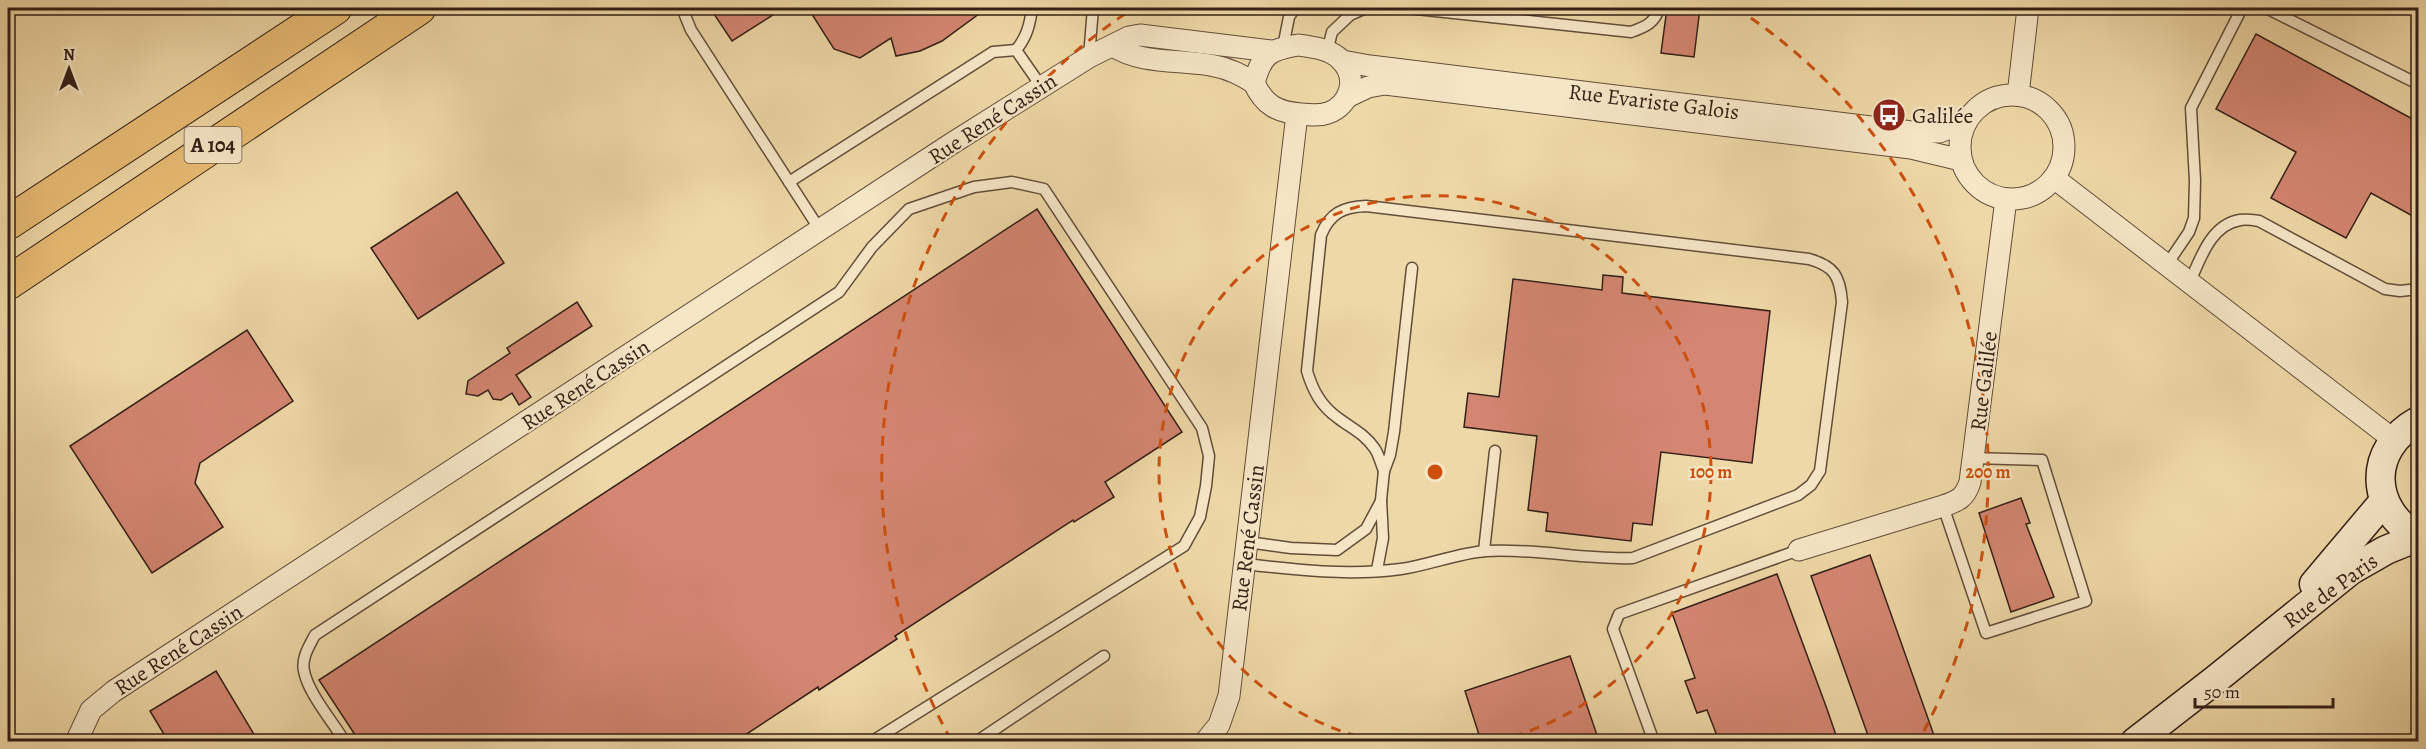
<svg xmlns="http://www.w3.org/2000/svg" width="2426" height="749" viewBox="0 0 2426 749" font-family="Alegreya,serif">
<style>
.building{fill:#d48672;stroke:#331f16;stroke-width:1.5}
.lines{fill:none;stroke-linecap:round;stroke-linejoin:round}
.lane-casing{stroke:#624d3a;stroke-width:13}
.street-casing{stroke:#624d3a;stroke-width:23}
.secondary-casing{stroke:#331f16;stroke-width:31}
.highway-casing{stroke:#331f16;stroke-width:35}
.lane{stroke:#f5e6c6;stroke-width:10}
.street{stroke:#f5e6c6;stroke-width:21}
.secondary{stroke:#f5e6c6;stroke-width:28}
.highway{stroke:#e8bc74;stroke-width:33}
.ring{fill:none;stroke:#cd500e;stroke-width:3;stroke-dasharray:10 8}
.labels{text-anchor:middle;stroke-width:4.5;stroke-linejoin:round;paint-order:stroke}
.shield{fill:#f5e6c6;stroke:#6d5b4b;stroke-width:1.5}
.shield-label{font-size:21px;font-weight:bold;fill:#331f16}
.street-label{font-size:22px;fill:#331f16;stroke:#f5e6c6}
.poi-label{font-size:22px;fill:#331f16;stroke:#f5e6c6;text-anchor:start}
.centre{fill:#cd500e;stroke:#f5e6c6;stroke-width:3}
.ring-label{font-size:18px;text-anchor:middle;font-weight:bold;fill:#cd500e;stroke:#f5e6c6;stroke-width:4.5;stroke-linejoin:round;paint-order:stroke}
</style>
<rect width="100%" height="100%" fill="#efd8a7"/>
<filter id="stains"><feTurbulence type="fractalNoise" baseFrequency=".00333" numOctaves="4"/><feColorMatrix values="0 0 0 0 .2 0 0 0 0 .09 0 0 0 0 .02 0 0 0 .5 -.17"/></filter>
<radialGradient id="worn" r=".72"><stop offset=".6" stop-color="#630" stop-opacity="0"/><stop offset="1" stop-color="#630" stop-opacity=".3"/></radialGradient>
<g class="building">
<path d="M710 8H784L732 41Z"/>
<path d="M808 8H987L942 41 920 51 896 56 891 38 860 58 834 49Z"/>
<path d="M1667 8H1700L1694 57 1661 53Z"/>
<path d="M2256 34 2418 122V219L2371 193 2346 238 2271 198 2296 152 2216 109Z"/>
<path d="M457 192 504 263 418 319 371 248Z"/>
<path d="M1037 209 1182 432 1105 482 1114 497 1074 522 1073 520 895 636 897 639 819 690 818 687 736 741H359L319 680Z"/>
<path d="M1603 275 1623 277 1622 293 1770 311 1752 463 1661 452 1652 525 1633 523 1631 541 1546 531 1548 513 1528 510 1537 436 1464 427 1468 393 1499 397 1513 279 1602 290Z"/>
<path d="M577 302 592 326 516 375 531 397 519 405 512 393 501 400 493 399 488 390 478 396 466 394 468 381 510 353 507 348Z"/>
<path d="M247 330 293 401 200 463 195 483 223 527 152 573 70 446Z"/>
<path d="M2021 498 2030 523 2026 524 2054 597 2011 612 1979 513Z"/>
<path d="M1870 555 1936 741H1870L1811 576Z"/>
<path d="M1777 574 1827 709 1838 741H1719L1707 710 1697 713 1685 681 1695 678 1672 613Z"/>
<path d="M1570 656 1599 741H1481L1465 691Z"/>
<path d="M216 671 258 741H168L150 711Z"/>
</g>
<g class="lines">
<defs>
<g id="lane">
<path d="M682 8 691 30 820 230"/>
<path d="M1032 8C1030 24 1027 37 1016 50L1041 86"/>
<path d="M1407 8 1631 32C1645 27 1655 23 1659 8"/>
<path d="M2266 8 2418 84"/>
<path d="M1283 47 1289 17 1295 8"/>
<path d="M1327 52 1332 32 1350 15 1366 8"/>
<path d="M1089 57 1093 8"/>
<path d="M789 182 993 52 1016 50"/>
<path d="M2166 266 2189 232 2194 218 2195 181 2191 108 2242 8"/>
<path d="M2189 284C2200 260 2210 225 2240 220 2246 219 2253 220 2259 221L2385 289 2400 291 2418 289"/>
<path d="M1943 506 1986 633 2086 601 2042 460 1973 458"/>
<path d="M1247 542 1291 548 1337 550 1366 529 1381 501"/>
<path d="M1484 551 1495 451"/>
<path d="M1245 564C1296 570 1349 576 1401 569 1429 565 1458 553 1486 551 1536 548 1584 560 1633 558L1798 495 1811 485 1820 471 1842 302C1840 276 1834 266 1809 259L1366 206C1343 207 1330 213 1321 235L1307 371C1313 391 1321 406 1338 418 1351 428 1365 434 1375 449 1379 455 1381 464 1384 471"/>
<path d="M1377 570 1383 538 1381 500 1384 471 1390 455 1394 432 1412 268"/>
<path d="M345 742C333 722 308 693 304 671 301 659 309 646 315 635L839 292 872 247 909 209 974 187 1012 182 1044 189 1202 428 1209 456 1206 486 1200 517 1184 546 871 742"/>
<path d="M976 742 1104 656"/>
<path d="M1654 742 1613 629 1619 614 1799 550"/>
</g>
<g id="street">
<path d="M1298 45C1313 47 1330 49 1341 60 1359 78 1350 105 1328 113 1319 116 1310 115 1301 114 1277 112 1264 105 1254 83 1262 54 1269 50 1298 45Z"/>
<path d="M1113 46C1142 65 1182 59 1215 66 1230 69 1242 75 1254 83"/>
<path d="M1342 61 1370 66 1912 132H1939L1965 123"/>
<path d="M2018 95 2028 8"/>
<circle cx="2012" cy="147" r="52"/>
<path d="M1349 96 1368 87 1385 84 1911 148 1961 160"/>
<path d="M2054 178 2394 440"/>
<path d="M1799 550 1943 506C1958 501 1965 498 1970 482L2006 199"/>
<path d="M76 742 91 710 114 691 951 144 1089 57 1129 37 1140 35 1271 51"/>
<path d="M1205 742 1219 725 1229 696 1297 114"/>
</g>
<g id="secondary">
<path d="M2418 421C2367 449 2369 509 2418 537"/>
<path d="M2314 584 2384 501"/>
<path d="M2135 742 2215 680 2351 570 2386 550 2418 537"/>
</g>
<g id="highway">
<path d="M8 223 335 8"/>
<path d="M8 283 419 8"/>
</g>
</defs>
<use href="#lane" class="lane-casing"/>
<use href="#street" class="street-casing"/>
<use href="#secondary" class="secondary-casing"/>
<use href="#highway" class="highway-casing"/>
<use href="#lane" class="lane"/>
<use href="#street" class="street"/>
<use href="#secondary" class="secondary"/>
<use href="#highway" class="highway"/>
</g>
<g class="ring">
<path d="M1375 741A276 276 0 1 1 1495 741"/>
<path d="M951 740A553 553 0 0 1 1134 8M1736 8A553 553 0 0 1 1919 740"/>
</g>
<defs>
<symbol id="bus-disc" viewBox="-11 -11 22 22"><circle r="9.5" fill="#8f2418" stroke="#f5e6c6"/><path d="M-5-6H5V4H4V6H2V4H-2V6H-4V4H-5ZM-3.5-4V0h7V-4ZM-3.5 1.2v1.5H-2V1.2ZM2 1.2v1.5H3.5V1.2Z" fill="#fff"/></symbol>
</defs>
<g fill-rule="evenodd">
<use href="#bus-disc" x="1870" y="96" width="38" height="38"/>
</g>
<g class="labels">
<rect class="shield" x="184.5" y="127" width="57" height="36" rx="4.5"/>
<g class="shield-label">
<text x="213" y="152">A 104</text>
</g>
<g class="street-label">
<text transform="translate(1654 101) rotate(7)" y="8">Rue Evariste Galois</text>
<text transform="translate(992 118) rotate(-33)" y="8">Rue René Cassin</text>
<text transform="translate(1983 381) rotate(-83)" y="8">Rue Galilée</text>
<text transform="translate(585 384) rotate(-33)" y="8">Rue René Cassin</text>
<text transform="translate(1247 538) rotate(-83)" y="8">Rue René Cassin</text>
<text transform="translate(2330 590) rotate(-36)" y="8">Rue de Paris</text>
<text transform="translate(178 649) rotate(-33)" y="8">Rue René Cassin</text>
</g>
<g class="poi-label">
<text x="1912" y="123">Galilée</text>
</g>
</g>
<circle cx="1435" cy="472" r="9" class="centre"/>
<g class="ring-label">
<text x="1711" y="478">100 m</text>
<text x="1988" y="478">200 m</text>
</g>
<rect width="2426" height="749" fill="none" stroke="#efd8a7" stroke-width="30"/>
<rect x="9" y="9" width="2408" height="731" fill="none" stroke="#331f16" stroke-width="3"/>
<rect x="15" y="15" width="2396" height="719" fill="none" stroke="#331f16" stroke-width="1.5"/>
<g transform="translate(69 69)" stroke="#f5e6c6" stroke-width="4.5" paint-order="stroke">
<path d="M0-4.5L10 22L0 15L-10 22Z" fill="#331f16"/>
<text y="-9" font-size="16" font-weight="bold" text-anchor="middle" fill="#331f16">N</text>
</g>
<path d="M2195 698v9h138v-9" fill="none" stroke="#331f16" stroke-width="3"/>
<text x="2204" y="698" font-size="18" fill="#331f16" stroke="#f5e6c6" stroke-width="4.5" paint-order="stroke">50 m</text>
<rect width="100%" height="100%" filter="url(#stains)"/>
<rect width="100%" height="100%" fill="url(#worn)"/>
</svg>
